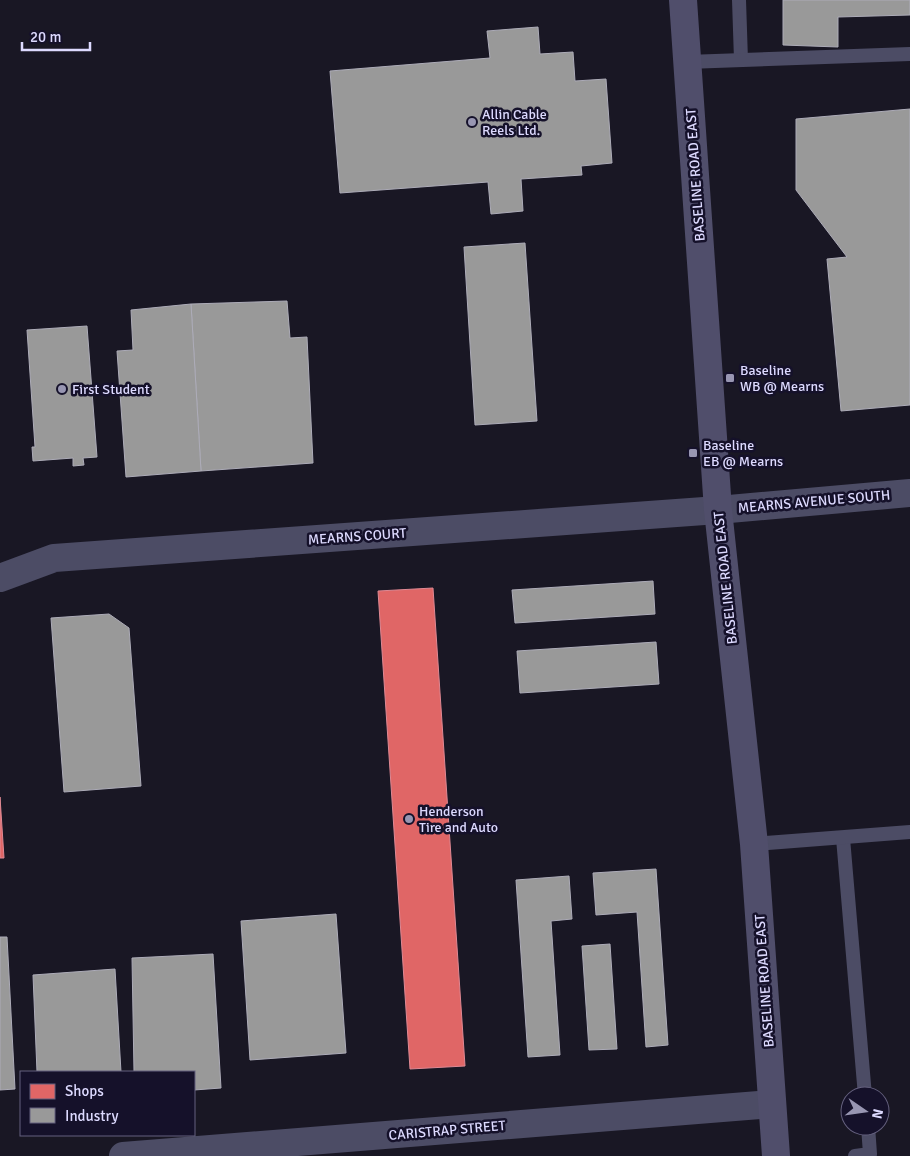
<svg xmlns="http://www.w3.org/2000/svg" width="910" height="1156" viewBox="0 0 910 1156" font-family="Signika,sans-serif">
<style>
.shops{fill:#e06666;stroke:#df8994}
.industry{fill:#999;stroke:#adacb8}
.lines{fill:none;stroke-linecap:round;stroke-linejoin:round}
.lane{stroke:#4c4c65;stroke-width:14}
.street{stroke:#4c4c65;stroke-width:28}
.secondary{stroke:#504e6b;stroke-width:28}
.poi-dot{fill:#9896b2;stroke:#15112a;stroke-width:2}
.labels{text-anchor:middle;stroke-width:5;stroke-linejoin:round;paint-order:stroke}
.poi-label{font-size:14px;fill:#dddaff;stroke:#15112a;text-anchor:start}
.street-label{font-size:14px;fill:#dddaff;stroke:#15112a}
</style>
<rect width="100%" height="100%" fill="#191724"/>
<g class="shops">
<path d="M433 588 465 1066 410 1069 378 591Z"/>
<path d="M0 797 4 858H0Z"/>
</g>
<g class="industry">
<path d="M783 0H910V15L838 17V47L783 45Z"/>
<path d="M538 27 540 54 573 52 575 81 606 79 612 163 581 166 582 175 521 179 523 211 491 214 488 182 340 193 330 71 490 58 487 31Z"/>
<path d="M910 109V405L841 411 827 259 847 257 796 190V119Z"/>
<path d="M525 243 537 421 475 425 464 247Z"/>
<path d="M287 301 290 338 307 337 313 463 201 471 191 304Z"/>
<path d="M191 304 201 471 126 477 117 351 133 350 131 310Z"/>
<path d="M87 326 97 457 83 458 84 465 73 466V458L33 461 32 447H35L27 330Z"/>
<path d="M653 581 655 614 515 623 512 590Z"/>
<path d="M109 614 129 628 141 786 64 792 51 618Z"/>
<path d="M656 642 659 684 520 693 517 651Z"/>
<path d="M656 869 668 1045 646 1047 637 912 596 915 593 873Z"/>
<path d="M569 876 572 919 551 921 560 1055 528 1057 516 880Z"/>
<path d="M336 914 346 1053 250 1060 241 921Z"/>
<path d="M0 937H7L15 1089 0 1090Z"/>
<path d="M610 944 617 1049 589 1050 582 946Z"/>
<path d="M213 954 221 1088 194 1090V1072H134L132 958Z"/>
<path d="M115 969 121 1072H37L33 975Z"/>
</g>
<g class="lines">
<g class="lane">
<path d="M739 0 741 60"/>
<path d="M687 62 910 54"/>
<path d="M843 838 865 1096"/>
<path d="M754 844 910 832"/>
<path d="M855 1156 870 1154 868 1126"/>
</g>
<g class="street">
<path d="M0 578 54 558 718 510 910 493"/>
<path d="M123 1156 772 1104"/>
</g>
<path class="secondary" d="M683 0 718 510 754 844 776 1156"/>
</g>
<g class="poi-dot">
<circle cx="472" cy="122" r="5"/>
<rect x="725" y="373" width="10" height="10" rx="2.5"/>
<circle cx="62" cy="389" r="5"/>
<rect x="688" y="448" width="10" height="10" rx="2.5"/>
<circle cx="409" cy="819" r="5"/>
</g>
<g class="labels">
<g class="poi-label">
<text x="482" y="119">Allin Cable<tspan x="482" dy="16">Reels Ltd.</tspan></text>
<text x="740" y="375">Baseline<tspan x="740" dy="16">WB @ Mearns</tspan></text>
<text x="72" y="394">First Student</text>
<text x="703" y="450">Baseline<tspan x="703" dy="16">EB @ Mearns</tspan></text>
<text x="419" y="816">Henderson<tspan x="419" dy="16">Tire and Auto</tspan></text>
</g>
<g class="street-label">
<text transform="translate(695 175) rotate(-94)" y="5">BASELINE ROAD EAST</text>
<text transform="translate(814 501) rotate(-5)" y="5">MEARNS AVENUE SOUTH</text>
<text transform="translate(357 536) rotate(-4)" y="5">MEARNS COURT</text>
<text transform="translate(725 578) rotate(-96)" y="5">BASELINE ROAD EAST</text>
<text transform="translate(764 981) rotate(-94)" y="5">BASELINE ROAD EAST</text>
<text transform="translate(447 1130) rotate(-5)" y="5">CARISTRAP STREET</text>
</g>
</g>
<rect x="20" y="1071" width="175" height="65" fill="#15112a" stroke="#65617f"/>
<rect x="30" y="1084" width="25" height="15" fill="#e06666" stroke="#65617f"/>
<text x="65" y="1096" font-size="15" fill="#dddaff">Shops</text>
<rect x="30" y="1108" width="25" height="15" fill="#999999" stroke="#65617f"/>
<text x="65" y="1121" font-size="15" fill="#dddaff">Industry</text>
<g transform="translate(865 1111) rotate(103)"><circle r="24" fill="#15112a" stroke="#65617f"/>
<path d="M0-4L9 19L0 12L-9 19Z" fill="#9896b2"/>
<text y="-8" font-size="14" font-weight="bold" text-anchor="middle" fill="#dddaff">N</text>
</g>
<path d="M22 42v8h68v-8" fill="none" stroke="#dddaff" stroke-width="2.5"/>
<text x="30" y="42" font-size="15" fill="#dddaff" stroke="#15112a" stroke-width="4" paint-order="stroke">20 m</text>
</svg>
